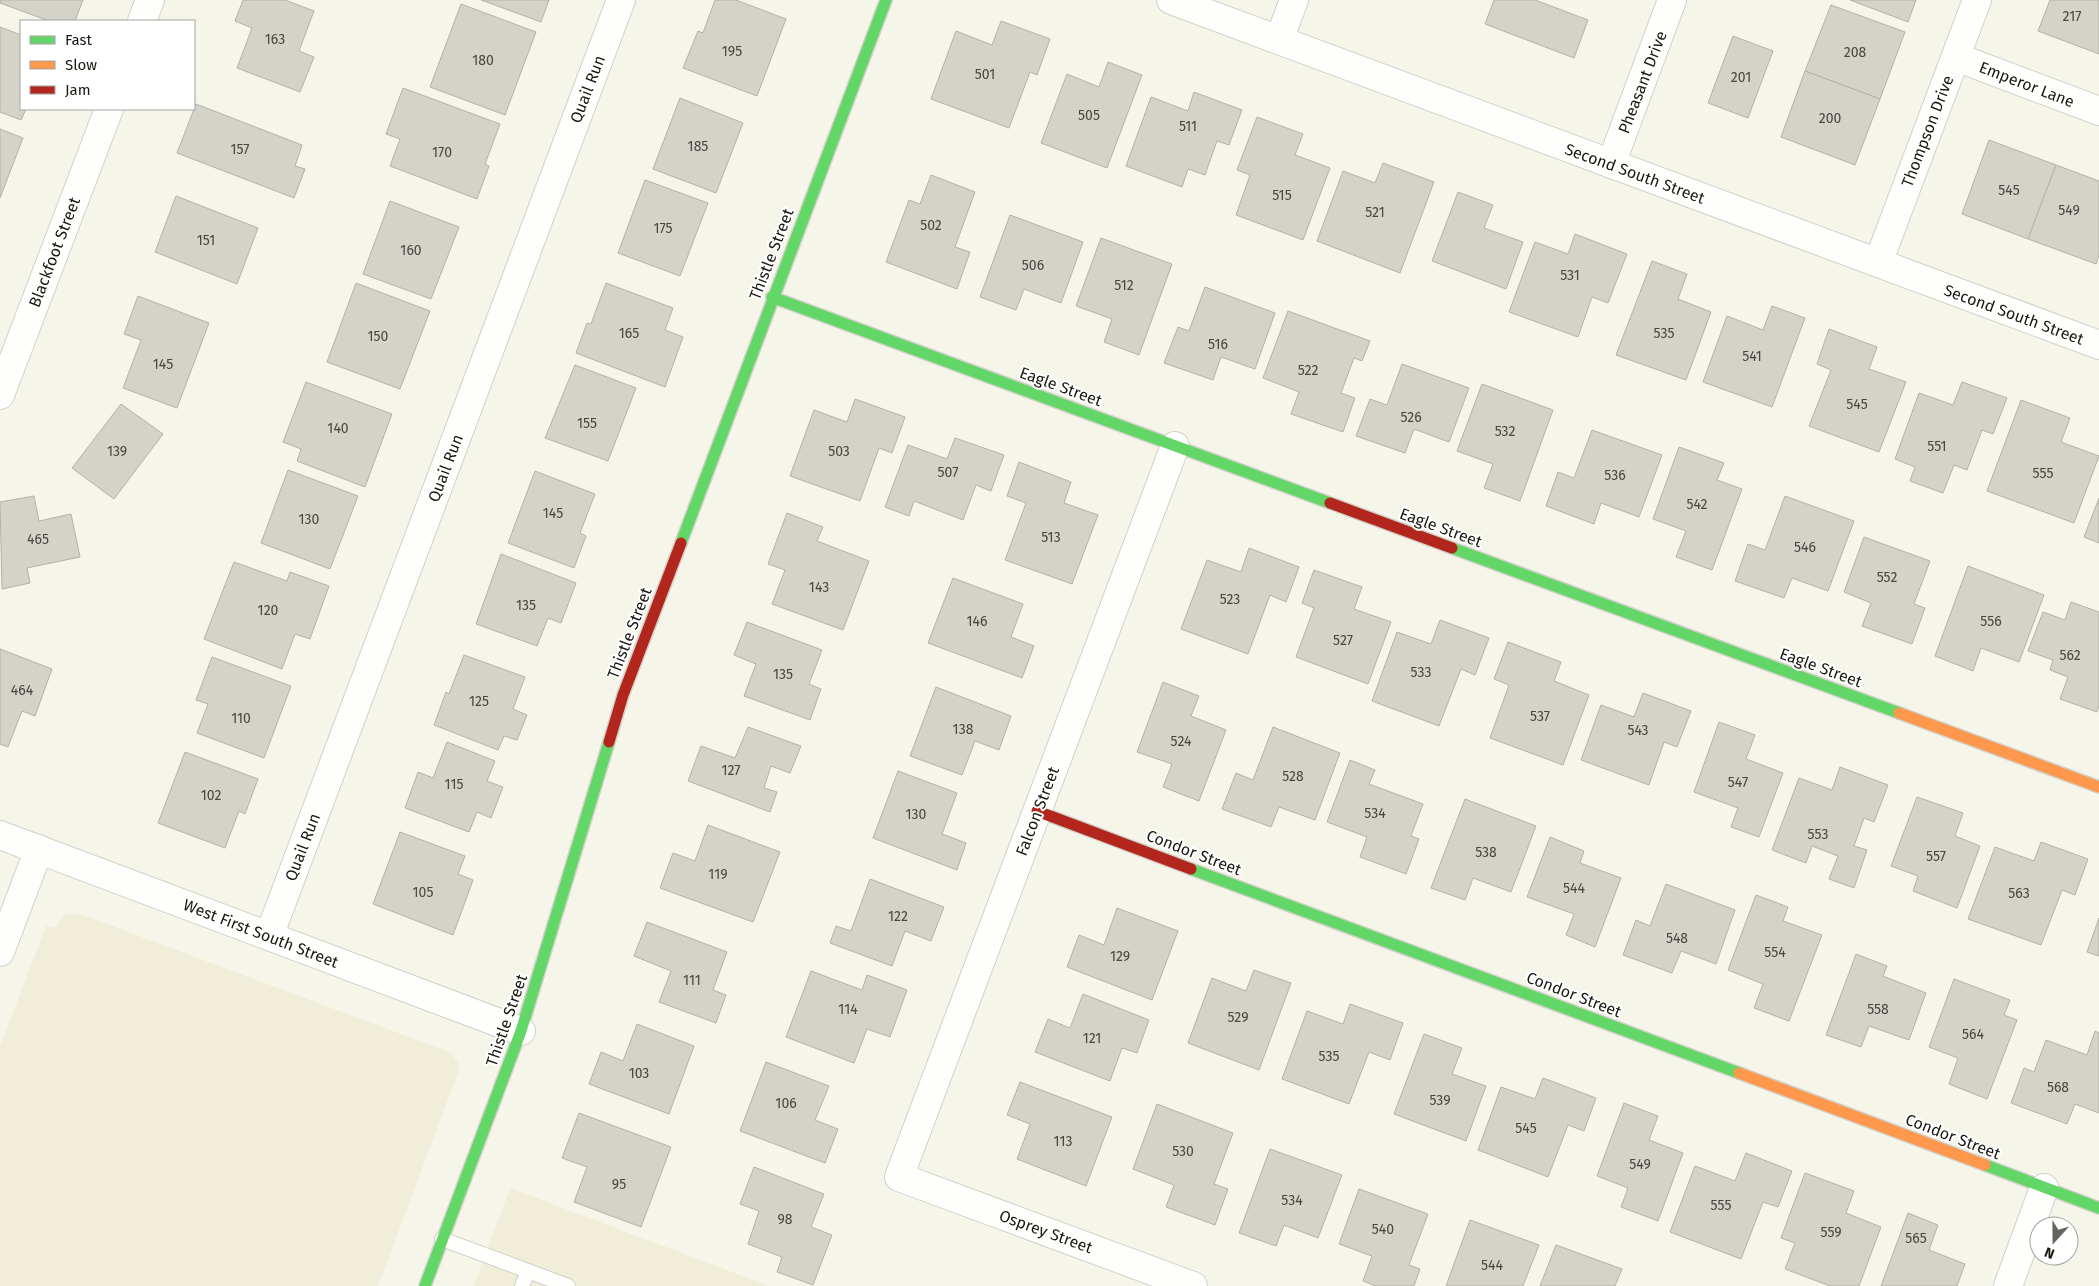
<svg xmlns="http://www.w3.org/2000/svg" width="2099" height="1286" viewBox="0 0 2099 1286" font-family="'Fira Sans',sans-serif">
<style>
.built{fill:#f0eed9}
.building{fill:#d4d3ca;stroke:#b2b2a9}
.lines{fill:none;stroke-linecap:round;stroke-linejoin:round}
.lane-casing{stroke:#d2d1c8;stroke-width:16}
.street-casing{stroke:#d2d1c8;stroke-width:30}
.fast-casing{stroke:#d2d1c8;stroke-width:14}
.slow-casing{stroke:#d2d1c8;stroke-width:14}
.jam-casing{stroke:#d2d1c8;stroke-width:14}
.lane{stroke:#fefefc;stroke-width:14}
.street{stroke:#fefefc;stroke-width:28}
.fast{stroke:#63d668;stroke-width:11}
.slow{stroke:#ff974d;stroke-width:11}
.jam{stroke:#b3261e;stroke-width:11}
.labels{text-anchor:middle;stroke-width:4;stroke-linejoin:round;paint-order:stroke}
.number-label{font-size:14px;fill:#48473f}
.street-label{font-size:16px;fill:#191811;stroke:#fff}
</style>
<rect width="100%" height="100%" fill="#f6f5e9"/>
<g class="built">
<path d="M66 914 83 915 452 1053 460 1067 378 1286H0V1047L46 926 54 928Z"/>
<path d="M510 1188 769 1286H474Z"/>
</g>
<g class="building">
<path d="M0 0H83L75 21H49L0 3Z"/>
<path d="M243 0H285L314 11 299 51 314 57 300 92 237 68 252 28 235 21Z"/>
<path d="M481 0H549L541 22Z"/>
<path d="M715 0H736L786 19 757 96 683 68 698 31 703 33Z"/>
<path d="M1494 0H1535L1588 20 1574 58 1485 24Z"/>
<path d="M1850 0H1916L1908 22Z"/>
<path d="M2050 0H2099V54L2038 31Z"/>
<path d="M461 4 536 32 505 115 430 87Z"/>
<path d="M1831 5 1905 32 1880 99 1805 71Z"/>
<path d="M1001 21 1050 39 1037 75 1030 72 1009 128 931 99 956 31 992 45Z"/>
<path d="M0 27 21 35V109H26L21 120 0 112Z"/>
<path d="M1733 36 1773 51 1748 118 1708 103Z"/>
<path d="M1108 62 1142 75 1107 168 1041 143 1067 74 1099 87Z"/>
<path d="M1805 71 1880 99 1855 165 1781 137Z"/>
<path d="M403 88 500 124 485 164 489 166 477 199 390 166 400 139 386 134Z"/>
<path d="M1194 92 1242 110 1229 145 1217 141 1205 175 1188 169 1182 187 1126 166 1151 97 1188 111Z"/>
<path d="M680 98 743 123 716 193 653 169Z"/>
<path d="M196 104 302 145 295 166 305 169 294 198 177 153Z"/>
<path d="M1257 117 1303 134 1295 155 1330 168 1303 240 1236 215 1250 175 1237 170Z"/>
<path d="M0 129 23 138 0 198Z"/>
<path d="M1989 140 2056 165 2028 239 1962 214Z"/>
<path d="M1383 163 1434 182 1400 273 1317 241 1343 171 1375 183Z"/>
<path d="M2056 165 2099 181V255L2096 264 2028 239Z"/>
<path d="M931 175 975 192 955 247 970 252 957 289 886 262 909 200 920 204Z"/>
<path d="M645 180 708 203 680 276 618 253Z"/>
<path d="M1458 192 1493 205 1484 228 1523 242 1506 289 1432 261Z"/>
<path d="M176 196 258 228 237 284 155 252Z"/>
<path d="M390 201 459 227 431 299 363 274Z"/>
<path d="M1010 215 1083 242 1061 303 1024 289 1016 310 980 297Z"/>
<path d="M1575 234 1627 254 1608 303 1592 297 1578 337 1509 312 1535 242 1568 254Z"/>
<path d="M1101 238 1172 264 1139 355 1104 342 1112 319 1076 306Z"/>
<path d="M1652 261 1687 274 1678 299 1711 312 1686 380 1616 355Z"/>
<path d="M356 283 430 311 400 389 327 362Z"/>
<path d="M606 283 673 308 665 330 683 337 665 387 576 353 587 323 591 324Z"/>
<path d="M1205 287 1275 313 1255 369 1221 357 1213 380 1164 363 1178 327 1189 331Z"/>
<path d="M138 296 209 323 177 408 123 388 141 340 124 334Z"/>
<path d="M1772 306 1805 318 1772 407 1703 382 1727 316 1763 330Z"/>
<path d="M1288 311 1370 341 1362 361 1354 358 1341 393 1355 398 1343 432 1291 414 1299 392 1263 378Z"/>
<path d="M1829 329 1877 347 1869 369 1906 382 1879 452 1809 426 1831 370 1817 364Z"/>
<path d="M1402 364 1469 388 1449 442 1414 429 1405 453 1356 436 1370 399 1387 405Z"/>
<path d="M575 365 636 388 608 461 545 438Z"/>
<path d="M306 382 392 414 365 487 297 461 301 449 283 442Z"/>
<path d="M1962 382 2007 398 1993 434 1982 430 1967 470 1954 465 1943 493 1910 481 1915 467 1895 459 1919 393 1953 405Z"/>
<path d="M1482 384 1553 410 1520 501 1484 488 1493 464 1457 451Z"/>
<path d="M855 399 905 417 892 453 879 448 860 501 790 476 814 410 847 422Z"/>
<path d="M2021 400 2070 418 2061 442 2099 456 2074 523 1987 491Z"/>
<path d="M121 404 163 434 114 499 72 468Z"/>
<path d="M1592 430 1662 455 1639 517 1601 503 1594 524 1546 506 1558 472 1574 478Z"/>
<path d="M955 438 1004 455 991 491 976 485 963 520 914 501 909 516 885 507 908 445 947 459Z"/>
<path d="M1679 447 1724 463 1717 480 1742 489 1712 570 1676 557 1686 531 1653 519Z"/>
<path d="M1019 462 1071 482 1064 503 1098 515 1072 584 1005 560 1026 503 1007 496Z"/>
<path d="M288 470 358 496 330 569 261 543Z"/>
<path d="M535 471 595 494 580 533 586 536 574 568 508 543Z"/>
<path d="M34 496 39 521 71 514 80 557 27 568 30 583 2 589 0 502Z"/>
<path d="M1785 496 1854 521 1828 591 1792 578 1784 598 1735 581 1748 544 1765 550Z"/>
<path d="M2099 498V543L2084 537Z"/>
<path d="M787 513 823 527 817 541 869 561 843 630 772 604 785 570 768 564Z"/>
<path d="M1864 537 1930 561 1914 604 1925 608 1912 644 1862 626 1871 603 1844 592Z"/>
<path d="M1249 548 1299 567 1286 602 1270 595 1248 654 1181 629 1207 560 1241 572Z"/>
<path d="M501 554 576 583 561 623 548 618 537 646 476 624Z"/>
<path d="M234 562 287 581 290 572 329 586 310 639 295 634 282 669 204 639Z"/>
<path d="M1968 566 2044 595 2019 662 1981 648 1973 671 1935 656Z"/>
<path d="M1314 570 1362 587 1354 609 1391 622 1368 684 1296 657 1314 608 1302 603Z"/>
<path d="M953 578 1023 604 1011 637 1034 646 1022 678 928 643Z"/>
<path d="M2071 602 2099 612V706L2097 712 2060 699 2068 677 2050 670 2053 660 2028 651 2043 612 2065 620Z"/>
<path d="M1440 620 1489 638 1475 675 1461 669 1439 726 1372 701 1397 632 1431 644Z"/>
<path d="M747 622 822 650 809 684 821 689 810 720 744 696 756 664 734 655Z"/>
<path d="M1508 642 1561 662 1554 681 1589 695 1563 765 1490 738 1509 685 1494 679Z"/>
<path d="M0 649 52 669 35 716 22 711 8 747 0 744Z"/>
<path d="M464 655 525 677 513 709 527 715 517 740 504 736 498 750 434 725 446 692 449 694Z"/>
<path d="M212 657 291 686 264 758 197 733 208 704 196 700Z"/>
<path d="M1163 682 1199 696 1191 716 1226 730 1199 801 1163 787 1172 764 1137 752Z"/>
<path d="M936 687 1011 716 999 750 975 741 962 775 910 756Z"/>
<path d="M1643 693 1691 711 1677 747 1664 742 1649 785 1581 760 1601 705 1634 717Z"/>
<path d="M1719 722 1755 735 1746 759 1783 773 1759 837 1731 827 1738 808 1694 792Z"/>
<path d="M748 727 801 746 790 773 771 766 764 788 777 792 770 812 688 781 701 746 735 758Z"/>
<path d="M1273 727 1340 753 1315 820 1279 807 1271 827 1222 809 1236 773 1253 780Z"/>
<path d="M447 742 495 761 487 781 503 787 491 818 477 812 469 832 405 808 418 772 433 778Z"/>
<path d="M185 752 258 779 245 814 239 811 225 848 158 823Z"/>
<path d="M1350 760 1375 770 1369 784 1423 804 1411 836 1419 839 1406 874 1360 857 1367 837 1327 822Z"/>
<path d="M1840 767 1888 785 1874 822 1864 818 1854 846 1867 850 1854 888 1829 879 1838 856 1812 846 1806 863 1772 850 1799 778 1832 790Z"/>
<path d="M898 771 957 793 942 834 966 843 957 870 873 838Z"/>
<path d="M1917 797 1963 813 1955 836 1980 846 1957 908 1913 891 1918 876 1891 866Z"/>
<path d="M1465 799 1536 826 1511 892 1473 878 1465 900 1431 888Z"/>
<path d="M708 825 780 852 753 922 660 888 673 853 695 861Z"/>
<path d="M400 832 465 856 458 874 473 880 453 935 373 904Z"/>
<path d="M1550 837 1584 851 1580 863 1621 878 1595 947 1566 935 1574 914 1527 897Z"/>
<path d="M2041 842 2088 859 2075 895 2062 890 2041 945 1968 919 1995 847 2034 861Z"/>
<path d="M870 879 944 907 931 941 905 931 892 966 830 943 836 926 851 931Z"/>
<path d="M1666 884 1735 910 1716 964 1681 951 1672 973 1623 955 1636 920 1650 926Z"/>
<path d="M1756 895 1788 907 1783 921 1822 935 1789 1021 1754 1008 1763 984 1728 970Z"/>
<path d="M1117 908 1178 931 1152 1000 1067 967 1079 935 1104 945Z"/>
<path d="M2099 918V956L2087 952Z"/>
<path d="M647 922 727 952 713 990 726 995 716 1023 659 1002 671 971 634 956Z"/>
<path d="M1856 954 1887 966 1883 976 1926 993 1909 1040 1869 1026 1861 1047 1826 1035Z"/>
<path d="M1254 970 1291 983 1259 1070 1188 1043 1212 978 1246 991Z"/>
<path d="M811 971 862 990 867 975 907 990 890 1037 867 1029 854 1063 786 1037Z"/>
<path d="M1954 979 2010 1000 2004 1015 2017 1020 1987 1099 1949 1084 1958 1058 1929 1047Z"/>
<path d="M1083 994 1149 1020 1137 1053 1122 1048 1110 1081 1035 1052 1048 1019 1070 1028Z"/>
<path d="M1350 1004 1403 1023 1390 1060 1369 1052 1349 1104 1282 1079 1307 1011 1343 1024Z"/>
<path d="M637 1024 694 1046 669 1114 589 1084 601 1052 623 1061Z"/>
<path d="M2095 1031 2099 1033V1113L2075 1104 2067 1124 2011 1103 2024 1068 2034 1072 2046 1040 2087 1055Z"/>
<path d="M1424 1034 1462 1048 1452 1074 1486 1086 1466 1141 1394 1114Z"/>
<path d="M766 1062 829 1086 815 1120 838 1129 825 1163 740 1131Z"/>
<path d="M1543 1078 1596 1098 1584 1131 1568 1125 1548 1177 1478 1150 1501 1087 1535 1099Z"/>
<path d="M1020 1082 1112 1117 1086 1186 1017 1159 1030 1124 1007 1115Z"/>
<path d="M1624 1103 1658 1116 1649 1140 1683 1153 1658 1221 1621 1207 1628 1188 1597 1176Z"/>
<path d="M1157 1104 1233 1133 1214 1184 1228 1189 1215 1225 1166 1207 1174 1185 1133 1169Z"/>
<path d="M579 1113 671 1147 641 1227 574 1202 587 1167 562 1158Z"/>
<path d="M1270 1149 1342 1175 1318 1238 1284 1225 1276 1246 1239 1233Z"/>
<path d="M1746 1153 1792 1171 1778 1207 1763 1202 1741 1259 1670 1232 1695 1166 1735 1181Z"/>
<path d="M754 1167 824 1194 811 1227 832 1235 813 1285 777 1272 782 1257 748 1244 759 1211 740 1204Z"/>
<path d="M1805 1173 1854 1191 1846 1213 1881 1227 1859 1286H1830L1785 1269 1795 1243 1781 1238Z"/>
<path d="M1359 1189 1428 1214 1409 1265 1420 1269 1414 1286H1376L1363 1281 1372 1256 1339 1244Z"/>
<path d="M1908 1213 1938 1225 1929 1250 1965 1264 1957 1286H1881Z"/>
<path d="M1470 1220 1539 1245 1523 1286H1446Z"/>
<path d="M1556 1245 1622 1269 1615 1286H1540Z"/>
</g>
<g class="lines">
<defs>
<g id="lane">
<path d="M442 1239 528 1271 522 1286"/>
<path d="M528 1271 568 1286"/>
</g>
<g id="street">
<path d="M1171 0 2099 345"/>
<path d="M142 21 150 0"/>
<path d="M1279 40 1294 0"/>
<path d="M1956 57 2099 111"/>
<path d="M1611 164 1672 0"/>
<path d="M1878 263 1977 0"/>
<path d="M0 395 109 109"/>
<path d="M1175 446 899 1177 1193 1286"/>
<path d="M0 835 521 1031"/>
<path d="M269 936 621 0"/>
<path d="M0 952 39 849"/>
<path d="M2008 1286 2044 1188"/>
</g>
<g id="fast">
<path d="M772 297 1330 503"/>
<path d="M681 543 886 0"/>
<path d="M1452 548 1899 713"/>
<path d="M1191 869 1739 1073"/>
<path d="M1985 1165 2099 1208"/>
<path d="M425 1286 521 1031 609 742"/>
</g>
<g id="slow">
<path d="M1899 713 2099 787"/>
<path d="M1739 1073 1985 1165"/>
</g>
<g id="jam">
<path d="M1330 503 1452 548"/>
<path d="M609 742 623 695 681 543"/>
<path d="M1037 811 1191 869"/>
</g>
</defs>
<use href="#lane" class="lane-casing"/>
<use href="#street" class="street-casing"/>
<use href="#fast" class="fast-casing"/>
<use href="#slow" class="slow-casing"/>
<use href="#jam" class="jam-casing"/>
<use href="#lane" class="lane"/>
<use href="#street" class="street"/>
<use href="#fast" class="fast"/>
<use href="#slow" class="slow"/>
<use href="#jam" class="jam"/>
</g>
<g class="labels">
<g class="number-label">
<text x="2072" y="21">217</text>
<text x="275" y="44">163</text>
<text x="732" y="56">195</text>
<text x="1855" y="57">208</text>
<text x="483" y="65">180</text>
<text x="985" y="79">501</text>
<text x="1741" y="82">201</text>
<text x="1089" y="120">505</text>
<text x="1830" y="123">200</text>
<text x="1188" y="131">511</text>
<text x="698" y="151">185</text>
<text x="240" y="154">157</text>
<text x="442" y="157">170</text>
<text x="2009" y="195">545</text>
<text x="1282" y="200">515</text>
<text x="2069" y="215">549</text>
<text x="1375" y="217">521</text>
<text x="931" y="230">502</text>
<text x="663" y="233">175</text>
<text x="206" y="245">151</text>
<text x="411" y="255">160</text>
<text x="1033" y="270">506</text>
<text x="1570" y="280">531</text>
<text x="1124" y="290">512</text>
<text x="629" y="338">165</text>
<text x="1664" y="338">535</text>
<text x="378" y="341">150</text>
<text x="1218" y="349">516</text>
<text x="1752" y="361">541</text>
<text x="163" y="369">145</text>
<text x="1308" y="375">522</text>
<text x="1857" y="409">545</text>
<text x="1411" y="422">526</text>
<text x="587" y="428">155</text>
<text x="338" y="433">140</text>
<text x="1505" y="436">532</text>
<text x="1937" y="451">551</text>
<text x="117" y="456">139</text>
<text x="839" y="456">503</text>
<text x="948" y="477">507</text>
<text x="2043" y="478">555</text>
<text x="1615" y="480">536</text>
<text x="1697" y="509">542</text>
<text x="553" y="518">145</text>
<text x="309" y="524">130</text>
<text x="1051" y="542">513</text>
<text x="38" y="544">465</text>
<text x="1805" y="552">546</text>
<text x="1887" y="582">552</text>
<text x="819" y="592">143</text>
<text x="1230" y="604">523</text>
<text x="526" y="610">135</text>
<text x="268" y="615">120</text>
<text x="977" y="626">146</text>
<text x="1991" y="626">556</text>
<text x="1343" y="645">527</text>
<text x="2070" y="660">562</text>
<text x="1421" y="677">533</text>
<text x="783" y="679">135</text>
<text x="22" y="695">464</text>
<text x="479" y="706">125</text>
<text x="1540" y="721">537</text>
<text x="241" y="723">110</text>
<text x="963" y="734">138</text>
<text x="1638" y="735">543</text>
<text x="1181" y="746">524</text>
<text x="731" y="775">127</text>
<text x="1293" y="781">528</text>
<text x="1738" y="787">547</text>
<text x="454" y="789">115</text>
<text x="211" y="800">102</text>
<text x="1375" y="818">534</text>
<text x="916" y="819">130</text>
<text x="1818" y="839">553</text>
<text x="1486" y="857">538</text>
<text x="1936" y="861">557</text>
<text x="718" y="879">119</text>
<text x="1574" y="893">544</text>
<text x="423" y="897">105</text>
<text x="2019" y="898">563</text>
<text x="898" y="921">122</text>
<text x="1677" y="943">548</text>
<text x="1775" y="957">554</text>
<text x="1120" y="961">129</text>
<text x="692" y="985">111</text>
<text x="848" y="1014">114</text>
<text x="1878" y="1014">558</text>
<text x="1238" y="1022">529</text>
<text x="1973" y="1039">564</text>
<text x="1092" y="1043">121</text>
<text x="1329" y="1061">535</text>
<text x="639" y="1078">103</text>
<text x="2058" y="1092">568</text>
<text x="1440" y="1105">539</text>
<text x="786" y="1108">106</text>
<text x="1526" y="1133">545</text>
<text x="1063" y="1146">113</text>
<text x="1183" y="1156">530</text>
<text x="1640" y="1169">549</text>
<text x="619" y="1189">95</text>
<text x="1292" y="1205">534</text>
<text x="1721" y="1210">555</text>
<text x="785" y="1224">98</text>
<text x="1383" y="1234">540</text>
<text x="1831" y="1237">559</text>
<text x="1916" y="1243">565</text>
<text x="1492" y="1270">544</text>
</g>
<g class="street-label">
<text transform="translate(1642 82) rotate(-69)" y="6">Pheasant Drive</text>
<text transform="translate(2027 84) rotate(21)" y="6">Emperor Lane</text>
<text transform="translate(587 89) rotate(-69)" y="6">Quail Run</text>
<text transform="translate(1927 131) rotate(-69)" y="6">Thompson Drive</text>
<text transform="translate(1635 173) rotate(20)" y="6">Second South Street</text>
<text transform="translate(54 252) rotate(-69)" y="6">Blackfoot Street</text>
<text transform="translate(771 254) rotate(-69)" y="6">Thistle Street</text>
<text transform="translate(2014 314) rotate(20)" y="6">Second South Street</text>
<text transform="translate(1061 386) rotate(20)" y="6">Eagle Street</text>
<text transform="translate(445 468) rotate(-69)" y="6">Quail Run</text>
<text transform="translate(1441 527) rotate(20)" y="6">Eagle Street</text>
<text transform="translate(629 633) rotate(-69)" y="6">Thistle Street</text>
<text transform="translate(1821 667) rotate(20)" y="6">Eagle Street</text>
<text transform="translate(1037 811) rotate(-69)" y="6">Falcon Street</text>
<text transform="translate(302 847) rotate(-69)" y="6">Quail Run</text>
<text transform="translate(1194 852) rotate(21)" y="6">Condor Street</text>
<text transform="translate(261 933) rotate(21)" y="6">West First South Street</text>
<text transform="translate(1574 994) rotate(21)" y="6">Condor Street</text>
<text transform="translate(506 1020) rotate(-71)" y="6">Thistle Street</text>
<text transform="translate(1953 1136) rotate(21)" y="6">Condor Street</text>
<text transform="translate(1046 1231) rotate(20)" y="6">Osprey Street</text>
</g>
</g>
<rect x="20" y="20" width="175" height="90" fill="#ffffff" stroke="#a3a3a0"/>
<rect x="30" y="36" width="25" height="8" fill="#63d668" stroke="#a3a3a0"/>
<text x="65" y="45" font-size="15" fill="#191811">Fast</text>
<rect x="30" y="61" width="25" height="8" fill="#ff974d" stroke="#a3a3a0"/>
<text x="65" y="70" font-size="15" fill="#191811">Slow</text>
<rect x="30" y="86" width="25" height="8" fill="#b3261e" stroke="#a3a3a0"/>
<text x="65" y="95" font-size="15" fill="#191811">Jam</text>
<g transform="translate(2054 1241) rotate(201)"><circle r="24" fill="#ffffff" stroke="#a3a3a0"/>
<path d="M0-4L9 19L0 12L-9 19Z" fill="#66655d"/>
<text y="-8" font-size="14" font-weight="bold" text-anchor="middle" fill="#191811">N</text>
</g>
</svg>
